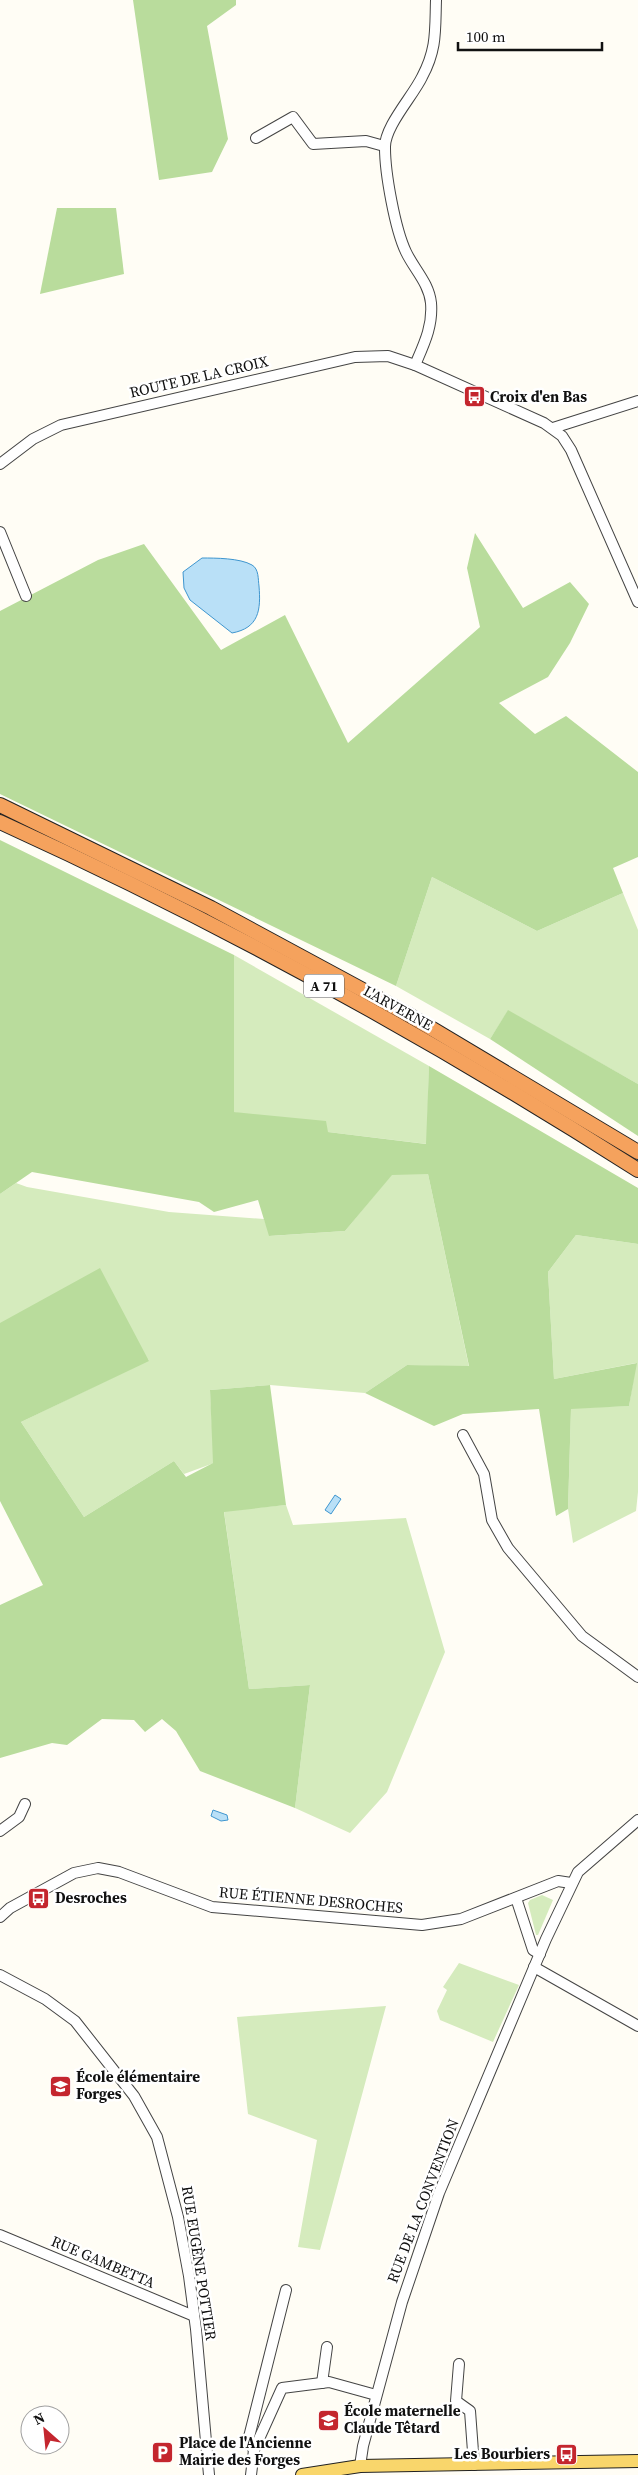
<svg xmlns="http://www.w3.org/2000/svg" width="638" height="2475" viewBox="0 0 638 2475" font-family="'Source Serif 4',serif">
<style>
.green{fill:#d5ebbd}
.forest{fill:#b9dc9c}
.water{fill:#b9e0f7;stroke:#3f96cf}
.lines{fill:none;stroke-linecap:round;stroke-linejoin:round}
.minor-casing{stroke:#444;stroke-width:12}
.major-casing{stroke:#222;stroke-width:14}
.highway-casing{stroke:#222;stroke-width:16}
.minor{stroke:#fff;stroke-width:10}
.major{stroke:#f9d66b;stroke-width:12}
.highway{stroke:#f5a25d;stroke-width:14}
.labels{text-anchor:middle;stroke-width:5;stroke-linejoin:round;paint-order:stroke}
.shield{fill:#fff;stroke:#585858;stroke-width:1}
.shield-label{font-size:14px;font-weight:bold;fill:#111}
.street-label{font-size:15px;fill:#111;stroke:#fff}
.poi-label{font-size:15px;font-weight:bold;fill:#111;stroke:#fff;text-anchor:start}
</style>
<rect width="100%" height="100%" fill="#fffdf5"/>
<g class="green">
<path d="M432 877 537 931 623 893 638 930V1084L508 1011 490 1039 396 986Z"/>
<path d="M234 955 429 1066 427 1144 328 1132 233 1112Z"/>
<path d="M392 1174H428L469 1367 407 1365 365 1393 270 1385 210 1390 214 1463 184 1474 174 1461 84 1517 21 1422 149 1360 0 1323V1194L16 1183 27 1187 169 1212 264 1219 270 1236 345 1231Z"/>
<path d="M576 1235 638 1244V1492L636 1511 573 1543 568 1509 571 1408 629 1406 636 1363 554 1379 548 1272Z"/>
<path d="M286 1505 293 1525 406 1518 445 1652 387 1792 350 1833 295 1808 310 1685 249 1689 224 1511Z"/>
<path d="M542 1895 553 1900 538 1935H536L528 1903 530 1900Z"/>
<path d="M459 1963 519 1985 493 2042 440 2020 437 2011 447 1990 443 1987Z"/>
<path d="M386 2006 320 2250 298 2247 317 2140 248 2114 237 2017Z"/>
</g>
<g class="forest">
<path d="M133 0H236V5L207 26 228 139 212 172 159 180Z"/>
<path d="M57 208H116L124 274 40 294Z"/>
<path d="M475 533 523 608 570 582 589 604 570 643 548 677 499 703 535 734 566 716 638 772V857L613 868 623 893 537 931 432 877 396 986 0 794V611L98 560 144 544 221 650 285 615 348 743 480 627 467 568Z"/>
<path d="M0 840 234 955V1112L326 1121 328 1132 426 1144 429 1066 638 1188V1244L576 1235 548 1272 554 1379 637 1363 629 1406 571 1409 568 1509 556 1516 539 1409 463 1414 434 1426 365 1393 407 1365 469 1366 428 1174 392 1175 345 1231 269 1236 258 1200 214 1212 199 1202 32 1172 0 1194Z"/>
<path d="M508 1010 638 1084V1136L490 1039Z"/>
<path d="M100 1268 149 1361 21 1422 84 1517 174 1461 186 1477 213 1463 210 1390 270 1385 286 1505 224 1512 249 1689 310 1685 295 1808 200 1771 176 1731 162 1719 145 1732 134 1720 102 1719 67 1745 52 1743 0 1758V1605L43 1585 0 1501V1323Z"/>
</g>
<g class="water">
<path d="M202 558C215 558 240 558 252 565 259 569 258 579 259 586 261 610 259 628 232 633L190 600 184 588 183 572Z"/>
<path d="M335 1495 341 1499 331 1514 325 1510Z"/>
<path d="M213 1810 227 1815 228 1820 221 1821 211 1816Z"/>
</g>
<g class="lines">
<defs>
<g id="minor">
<path d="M256 138 293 117 313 144 366 141 384 146"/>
<path d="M415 365C424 344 433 326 431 303 429 283 414 269 406 252 395 229 385 173 385 148 384 127 413 96 422 77 437 49 435 31 436 0"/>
<path d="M553 428 638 401"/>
<path d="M0 464 33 439 61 425 355 357 388 356 415 365 544 423 562 436 571 450 638 602"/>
<path d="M0 532 26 596"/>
<path d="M463 1435 484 1474 492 1520 508 1548 582 1636 638 1677"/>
<path d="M0 1831 19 1817 25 1804"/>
<path d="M516 1898 533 1950 540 1954"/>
<path d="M0 1917 10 1908 74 1873 98 1868 119 1872 212 1907 422 1925 461 1919 558 1881 571 1883"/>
<path d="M534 1967 638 2026"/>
<path d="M0 1975 45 1999 75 2021 134 2096 157 2137 178 2217 189 2276 196 2329 209 2475"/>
<path d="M0 2235 194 2316"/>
<path d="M459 2364 456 2401 470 2411 474 2465"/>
<path d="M322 2383 327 2347"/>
<path d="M254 2450 248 2441 286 2290"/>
<path d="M360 2466 363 2446 402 2302 439 2193 546 1939 578 1872 638 1820"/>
<path d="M251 2475 254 2450 282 2388 329 2382 376 2395"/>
</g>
<path id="major" d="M302 2475 360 2466 638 2461"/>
<g id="highway">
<path d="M0 805 211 908 409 1015 638 1152"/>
<path d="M0 822C220 922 434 1040 638 1170"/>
</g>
</defs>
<use href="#minor" class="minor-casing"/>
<use href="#major" class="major-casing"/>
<use href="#highway" class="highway-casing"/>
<use href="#minor" class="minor"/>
<use href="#major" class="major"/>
<use href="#highway" class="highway"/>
</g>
<defs>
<symbol id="bus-square" viewBox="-11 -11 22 22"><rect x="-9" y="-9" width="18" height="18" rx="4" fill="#c4262e" stroke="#fff"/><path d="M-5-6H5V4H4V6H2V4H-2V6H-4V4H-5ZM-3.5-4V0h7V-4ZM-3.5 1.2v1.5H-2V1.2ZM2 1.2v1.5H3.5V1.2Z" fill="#fff"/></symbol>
<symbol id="school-square" viewBox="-11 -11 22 22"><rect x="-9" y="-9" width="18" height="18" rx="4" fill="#c4262e" stroke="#fff"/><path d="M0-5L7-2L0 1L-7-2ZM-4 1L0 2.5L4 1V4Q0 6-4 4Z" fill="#fff"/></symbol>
<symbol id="parking-square" viewBox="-11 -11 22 22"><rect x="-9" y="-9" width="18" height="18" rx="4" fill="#c4262e" stroke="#fff"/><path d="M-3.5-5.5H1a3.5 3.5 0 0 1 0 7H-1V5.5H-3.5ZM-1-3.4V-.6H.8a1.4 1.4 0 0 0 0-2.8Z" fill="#fff"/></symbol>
</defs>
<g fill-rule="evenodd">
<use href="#bus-square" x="462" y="384" width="25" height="25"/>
<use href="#bus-square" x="26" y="1886" width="25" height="25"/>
<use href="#school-square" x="48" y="2074" width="25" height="25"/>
<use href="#school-square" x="316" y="2408" width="25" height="25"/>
<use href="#parking-square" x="150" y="2440" width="25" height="25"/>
<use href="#bus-square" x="554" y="2442" width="25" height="25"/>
</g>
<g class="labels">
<rect class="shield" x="304" y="974.5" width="40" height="23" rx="4"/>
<g class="shield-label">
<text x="324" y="991">A 71</text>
</g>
<g class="street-label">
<text transform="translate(199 377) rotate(-13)" y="5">ROUTE DE LA CROIX</text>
<text transform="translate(398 1008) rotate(29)" y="5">L'ARVERNE</text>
<text transform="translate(311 1900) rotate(5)" y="5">RUE ÉTIENNE DESROCHES</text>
<text transform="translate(423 2201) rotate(-69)" y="5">RUE DE LA CONVENTION</text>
<text transform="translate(103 2262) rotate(23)" y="5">RUE GAMBETTA</text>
<text transform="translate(199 2263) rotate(81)" y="5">RUE EUGÈNE POTTIER</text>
</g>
<g class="poi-label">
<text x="490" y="402">Croix d'en Bas</text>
<text x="55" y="1903">Desroches</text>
<text x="76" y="2082">École élémentaire<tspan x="76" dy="17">Forges</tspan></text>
<text x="344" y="2416">École maternelle<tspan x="344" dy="17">Claude Têtard</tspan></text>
<text x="179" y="2448">Place de l'Ancienne<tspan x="179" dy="17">Mairie des Forges</tspan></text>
<text x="550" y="2459" text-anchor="end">Les Bourbiers</text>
</g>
</g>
<g transform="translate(45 2430) rotate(333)"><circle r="24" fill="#ffffff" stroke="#a0a0a0"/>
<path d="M0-4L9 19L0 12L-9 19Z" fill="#c4262e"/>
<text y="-8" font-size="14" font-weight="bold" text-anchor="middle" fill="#111111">N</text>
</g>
<path d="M458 42v8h144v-8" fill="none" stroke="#111111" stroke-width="2.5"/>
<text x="466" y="42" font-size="15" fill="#111111" stroke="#ffffff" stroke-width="4" paint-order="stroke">100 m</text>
</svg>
